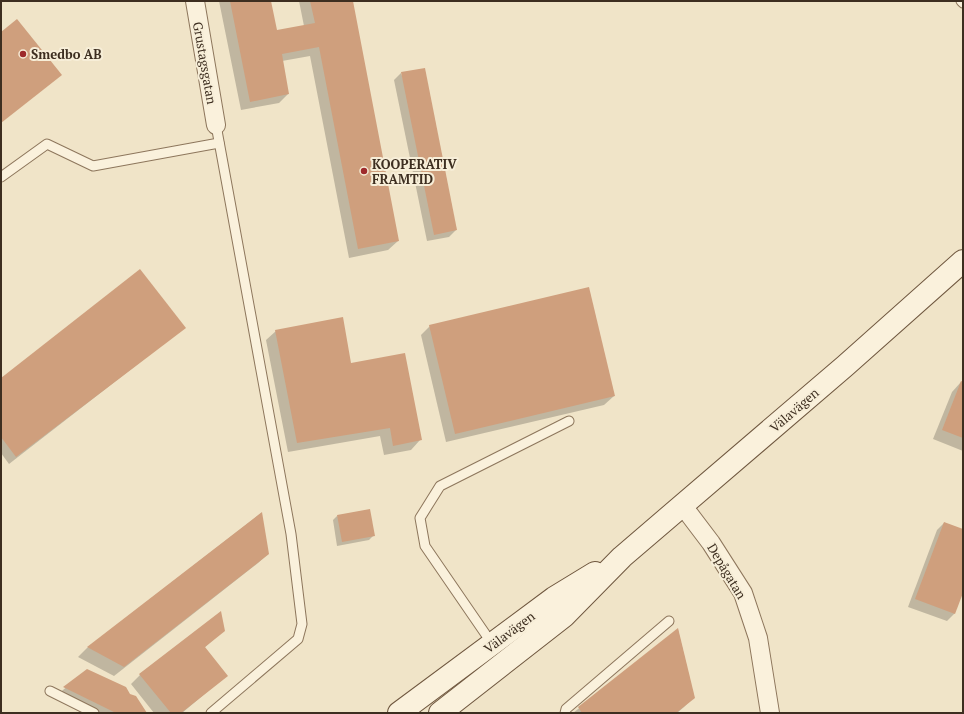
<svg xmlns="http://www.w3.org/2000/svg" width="964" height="714" viewBox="0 0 964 714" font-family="'PT Serif',serif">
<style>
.shadow{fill:#0003}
.building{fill:#cf9f7d}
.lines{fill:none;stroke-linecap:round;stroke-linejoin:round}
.lane-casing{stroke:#8d765c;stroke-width:11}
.street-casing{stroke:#8d765c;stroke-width:20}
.secondary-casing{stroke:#6f573f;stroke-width:24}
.lane{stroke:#faf1dc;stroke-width:9}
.street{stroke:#faf1dc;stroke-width:18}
.secondary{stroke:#faf1dc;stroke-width:22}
.poi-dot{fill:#9e2a2b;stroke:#f7eed8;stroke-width:1.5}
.labels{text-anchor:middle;stroke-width:4;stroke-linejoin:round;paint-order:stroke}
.poi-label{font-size:13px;font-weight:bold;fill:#3d2e20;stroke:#f7eed8;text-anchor:start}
.street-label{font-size:13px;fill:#3d2e20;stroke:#f7eed8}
</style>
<rect width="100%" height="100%" fill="#f0e4c8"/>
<g class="shadow">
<path d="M219 1H270L276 31 304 26 299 1H352L398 241 388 250 349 258 310 56 282 61 288 94 279 103 241 110Z"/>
<path d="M401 73 456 230 449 237 427 241 394 80Z"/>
<path d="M430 326 614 396 604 405 446 442 421 335Z"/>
<path d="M184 328 9 464 1 453V379Z"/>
<path d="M276 331 351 364 420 440 411 450 384 455 380 436 288 452 266 340Z"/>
<path d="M961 382 963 383V451L933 439 952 392Z"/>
<path d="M261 513 268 554 258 563 114 676 78 657 87 648Z"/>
<path d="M337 516 374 535 369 540 337 546 333 520Z"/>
<path d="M944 523 963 530V591L954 614 947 621 908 607 937 530Z"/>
<path d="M224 630 204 648 226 676 182 713H154L131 684 140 675Z"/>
<path d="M678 630 694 697 684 707 677 713H573Z"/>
<path d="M87 670 129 695 145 713H94L57 695Z"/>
</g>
<g class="building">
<path d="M230 1H271L277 30 315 23 310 1H353L399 241 358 249 319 47 282 54 289 94 250 102Z"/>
<path d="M17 19 62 75 1 123V32Z"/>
<path d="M425 68 457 230 434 235 401 72Z"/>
<path d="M140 269 186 328 16 457 1 437V378Z"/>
<path d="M589 287 615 396 455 434 429 325Z"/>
<path d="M343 317 351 363 405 353 422 440 393 446 390 428 297 443 275 330Z"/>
<path d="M961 381 963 382V438L942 430Z"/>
<path d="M370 509 375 536 342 542 337 515Z"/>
<path d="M262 512 269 554 124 667 87 647Z"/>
<path d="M944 522 963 529V593L955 614 915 599Z"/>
<path d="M221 611 225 631 205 647 228 676 181 713H171L139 674Z"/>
<path d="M678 628 695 698 676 713H582L578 707Z"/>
<path d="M87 669 126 687 130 694 136 696 147 713H116L63 687Z"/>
</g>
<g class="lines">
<defs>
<g id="lane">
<path d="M961 1 963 3"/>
<path d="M1 177 47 144 93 166 219 143"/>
<path d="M493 645 425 546 420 518 440 486 569 421"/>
<path d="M50 691 94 713"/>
<path d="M211 713 298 639 302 624 291 534 216 125"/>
<path d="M565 713 566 709 669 621"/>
</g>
<g id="street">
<path d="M195 1 216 125"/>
<path d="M683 506 711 543 743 593 758 638 770 713"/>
</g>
<g id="secondary">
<path d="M399 713 554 598 595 573"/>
<path d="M440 713 564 616 622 557 845 366 963 261"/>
</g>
</defs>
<use href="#lane" class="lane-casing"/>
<use href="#street" class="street-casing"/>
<use href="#secondary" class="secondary-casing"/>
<use href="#lane" class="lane"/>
<use href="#street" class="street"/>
<use href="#secondary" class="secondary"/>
</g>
<g class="poi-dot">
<circle cx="23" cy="54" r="4"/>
<circle cx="364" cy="171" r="4"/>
</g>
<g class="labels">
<g class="poi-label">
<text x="31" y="59">Smedbo AB</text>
<text x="372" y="169">KOOPERATIV<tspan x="372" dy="15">FRAMTID</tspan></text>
</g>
<g class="street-label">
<text transform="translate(205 63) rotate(80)" y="5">Grustagsgatan</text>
<text transform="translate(794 410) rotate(-41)" y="5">Välavägen</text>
<text transform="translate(727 571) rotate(59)" y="5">Depågatan</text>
<text transform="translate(509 632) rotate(-37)" y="5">Välavägen</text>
</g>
</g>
<rect width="964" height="714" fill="none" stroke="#3d2e20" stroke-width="4"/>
</svg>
